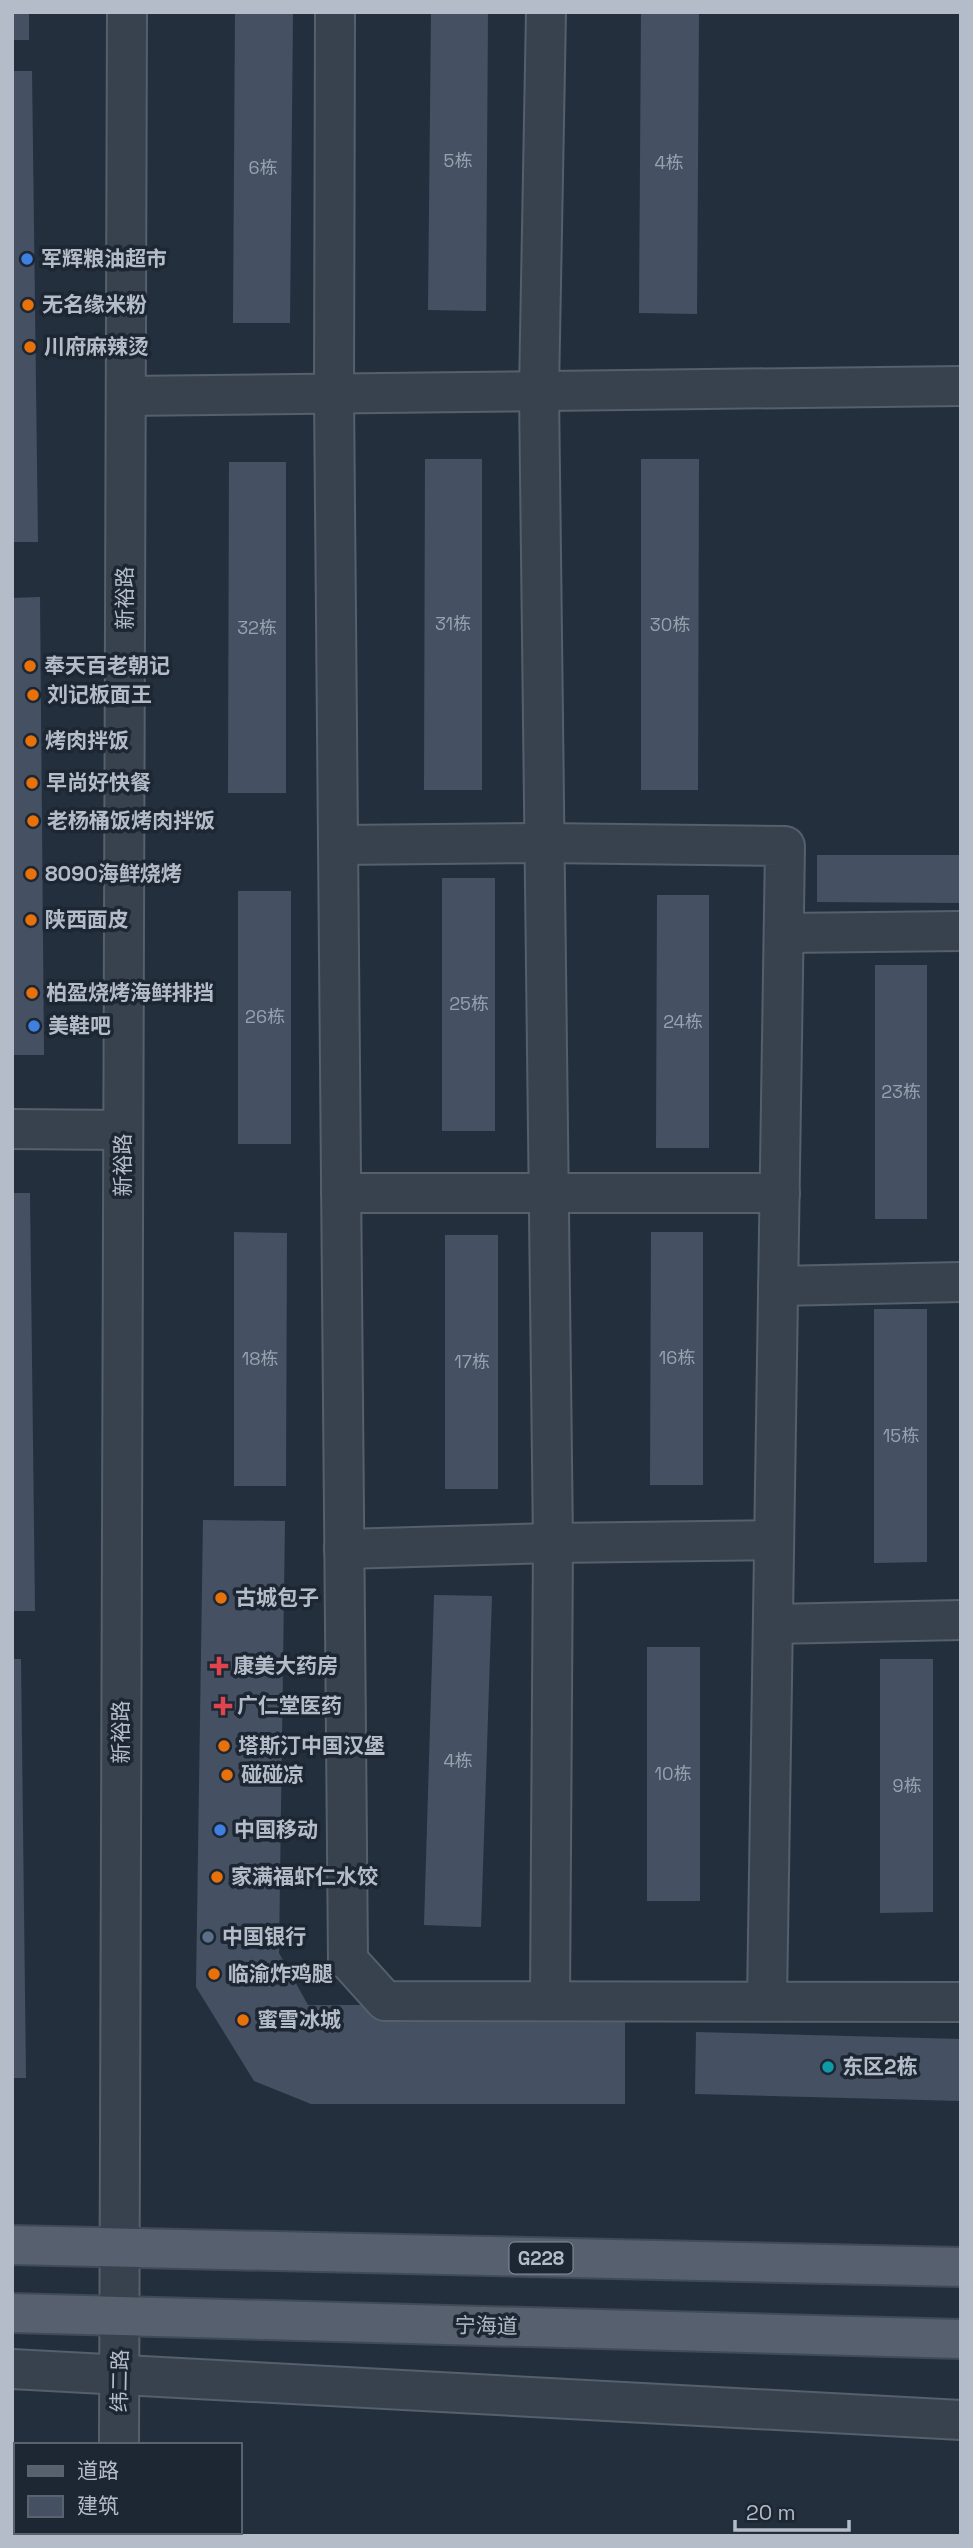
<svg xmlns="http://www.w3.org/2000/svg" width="973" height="2548" viewBox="0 0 973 2548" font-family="'Space Grotesk','Noto Sans SC',sans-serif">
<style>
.building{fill:#455162}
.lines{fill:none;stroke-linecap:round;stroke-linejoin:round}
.minor-casing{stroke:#565f6c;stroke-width:42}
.major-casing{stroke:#414a57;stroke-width:42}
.minor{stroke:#38414e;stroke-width:38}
.major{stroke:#56606e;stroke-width:38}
.shop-dot{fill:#3f7fe0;stroke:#1d2633;stroke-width:2.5}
.food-dot{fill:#e8710a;stroke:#1d2633;stroke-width:2.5}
.health-dot{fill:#e0444e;stroke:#1d2633;stroke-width:2.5}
.service-dot{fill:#5c6f8a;stroke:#1d2633;stroke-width:2.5}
.culture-dot{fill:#0f9aa8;stroke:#1d2633;stroke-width:2.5}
.labels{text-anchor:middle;stroke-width:7;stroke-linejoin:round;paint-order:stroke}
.number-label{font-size:18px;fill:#98a1af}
.shield{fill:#1d2633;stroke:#878f9c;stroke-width:2}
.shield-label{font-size:19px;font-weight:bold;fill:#b4bcc9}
.poi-label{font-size:21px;font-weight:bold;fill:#b4bcc9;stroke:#1d2633;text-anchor:start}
.street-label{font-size:21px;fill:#b4bcc9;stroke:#1d2633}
</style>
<rect width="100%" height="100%" fill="#242f3e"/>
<g class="building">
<rect x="12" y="12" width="17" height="28"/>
<path d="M235 12H293L290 323H233Z"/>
<path d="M431 12H488L486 311 428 310Z"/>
<path d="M641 12H699L697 314 639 313Z"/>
<path d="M12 71H32L38 542H12Z"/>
<path d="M425 459H482V790H424Z"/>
<path d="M641 459H699L698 790H641Z"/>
<path d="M229 462H286V793H228Z"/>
<path d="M40 597 44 1055H12V598Z"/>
<path d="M817 855H961V903L817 902Z"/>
<rect x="442" y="878" width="53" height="253"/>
<rect x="238" y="891" width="53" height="253"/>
<path d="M657 895H709V1148H656Z"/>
<rect x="875" y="965" width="52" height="254"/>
<path d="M12 1193H30L35 1611H12Z"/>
<path d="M234 1232 287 1233 286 1486H234Z"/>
<path d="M651 1232H703V1485H650Z"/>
<rect x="445" y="1235" width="53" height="254"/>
<path d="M874 1309H927V1562L874 1563Z"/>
<path d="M203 1520 285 1521 279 1953 308 2005H625V2104H311L254 2081 196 1987Z"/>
<path d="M434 1595 492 1596 481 1927 424 1925Z"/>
<rect x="647" y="1647" width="53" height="254"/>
<path d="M12 1659H21L26 2078H12Z"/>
<path d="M880 1659H933V1912L880 1913Z"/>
<path d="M696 2032 961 2039V2101L695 2094Z"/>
</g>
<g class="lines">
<defs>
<g id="minor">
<path d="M335 12 334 394 348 1960 385 2001 961 2002"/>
<path d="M546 12 539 391 553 1543 550 2001"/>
<path d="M126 396 961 386"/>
<path d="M338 845 544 843 785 846 767 2001"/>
<path d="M784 933 961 931"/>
<path d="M12 1129 123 1130"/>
<path d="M341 1193H780"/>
<path d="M778 1286 961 1282"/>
<path d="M344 1549 553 1543 774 1540"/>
<path d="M773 1624 961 1620"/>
<path d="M12 2369 961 2420"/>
<path d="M119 2445 127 12"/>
<path d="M119 2532V2536"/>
</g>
<g id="major">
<path d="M12 2245 961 2267"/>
<path d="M12 2313 961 2339"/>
</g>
</defs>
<use href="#minor" class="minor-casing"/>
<use href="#major" class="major-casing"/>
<use href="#minor" class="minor"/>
<use href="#major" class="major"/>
</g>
<g class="shop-dot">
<circle cx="27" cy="259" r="7"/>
<circle cx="34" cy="1026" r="7"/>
<circle cx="220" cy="1830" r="7"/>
</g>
<g class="food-dot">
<circle cx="28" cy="305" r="7"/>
<circle cx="30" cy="347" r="7"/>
<circle cx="30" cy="666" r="7"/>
<circle cx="33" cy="695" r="7"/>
<circle cx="31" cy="741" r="7"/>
<circle cx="32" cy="783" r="7"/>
<circle cx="33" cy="821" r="7"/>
<circle cx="31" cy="874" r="7"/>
<circle cx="31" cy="920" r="7"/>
<circle cx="32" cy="993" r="7"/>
<circle cx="221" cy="1598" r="7"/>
<circle cx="224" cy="1746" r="7"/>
<circle cx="227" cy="1775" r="7"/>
<circle cx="217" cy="1877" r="7"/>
<circle cx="214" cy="1974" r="7"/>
<circle cx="243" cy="2020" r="7"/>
</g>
<g class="health-dot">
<path d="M215.5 1655.5h7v7h7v7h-7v7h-7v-7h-7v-7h7z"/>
<path d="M219.5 1695.5h7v7h7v7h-7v7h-7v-7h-7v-7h7z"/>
</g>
<circle class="service-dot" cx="208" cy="1937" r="7"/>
<circle class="culture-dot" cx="828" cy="2067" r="7"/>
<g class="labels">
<g class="number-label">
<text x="458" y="167">5栋</text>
<text x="669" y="169">4栋</text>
<text x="263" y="174">6栋</text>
<text x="453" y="630">31栋</text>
<text x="670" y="631">30栋</text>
<text x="257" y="634">32栋</text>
<text x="469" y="1010">25栋</text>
<text x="265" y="1023">26栋</text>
<text x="683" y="1028">24栋</text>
<text x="901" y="1098">23栋</text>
<text x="677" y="1364">16栋</text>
<text x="260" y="1365">18栋</text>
<text x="472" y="1368">17栋</text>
<text x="901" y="1442">15栋</text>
<text x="458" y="1767">4栋</text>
<text x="673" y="1780">10栋</text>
<text x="907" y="1792">9栋</text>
</g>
<rect class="shield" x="509.5" y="2242.5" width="63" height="31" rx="5"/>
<g class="shield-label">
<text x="541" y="2265">G228</text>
</g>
<g class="poi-label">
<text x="41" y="266">军辉粮油超市</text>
<text x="42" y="312">无名缘米粉</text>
<text x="44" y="354">川府麻辣烫</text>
<text x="44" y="673">奉天百老朝记</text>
<text x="47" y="702">刘记板面王</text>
<text x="45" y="748">烤肉拌饭</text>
<text x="46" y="790">早尚好快餐</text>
<text x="47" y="828">老杨桶饭烤肉拌饭</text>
<text x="45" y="881">8090海鲜烧烤</text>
<text x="45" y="927">陕西面皮</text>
<text x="46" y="1000">柏盈烧烤海鲜排挡</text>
<text x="48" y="1033">美鞋吧</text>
<text x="235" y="1605">古城包子</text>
<text x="233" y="1673">康美大药房</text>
<text x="237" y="1713">广仁堂医药</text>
<text x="238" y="1753">塔斯汀中国汉堡</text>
<text x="241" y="1782">碰碰凉</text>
<text x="234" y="1837">中国移动</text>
<text x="231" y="1884">家满福虾仁水饺</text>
<text x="222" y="1944">中国银行</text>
<text x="228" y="1981">临渝炸鸡腿</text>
<text x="257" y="2027">蜜雪冰城</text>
<text x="842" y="2074">东区2栋</text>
</g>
<g class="street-label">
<text transform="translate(125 598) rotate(-90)" y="7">新裕路</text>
<text transform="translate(123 1165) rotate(-90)" y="7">新裕路</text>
<text transform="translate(121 1732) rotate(-90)" y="7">新裕路</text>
<text transform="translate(486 2326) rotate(1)" y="7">宁海道</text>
<text transform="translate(120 2381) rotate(-89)" y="7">纬二路</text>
</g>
</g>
<rect width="973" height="2548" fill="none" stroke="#b4bcc9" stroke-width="28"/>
<rect x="14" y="2443" width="228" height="91" fill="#1d2633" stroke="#59626f" stroke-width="2"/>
<rect x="28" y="2466" width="35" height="10" fill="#56606e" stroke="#59626f" stroke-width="2"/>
<text x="77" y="2478" font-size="21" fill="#b4bcc9">道路</text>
<rect x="28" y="2496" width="35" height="21" fill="#455162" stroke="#59626f" stroke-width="2"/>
<text x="77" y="2513" font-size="21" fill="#b4bcc9">建筑</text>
<path d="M735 2520v10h114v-10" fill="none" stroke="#b4bcc9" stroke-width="3.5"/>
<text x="746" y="2520" font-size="21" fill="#b4bcc9" stroke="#1d2633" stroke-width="5" paint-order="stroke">20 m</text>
</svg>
